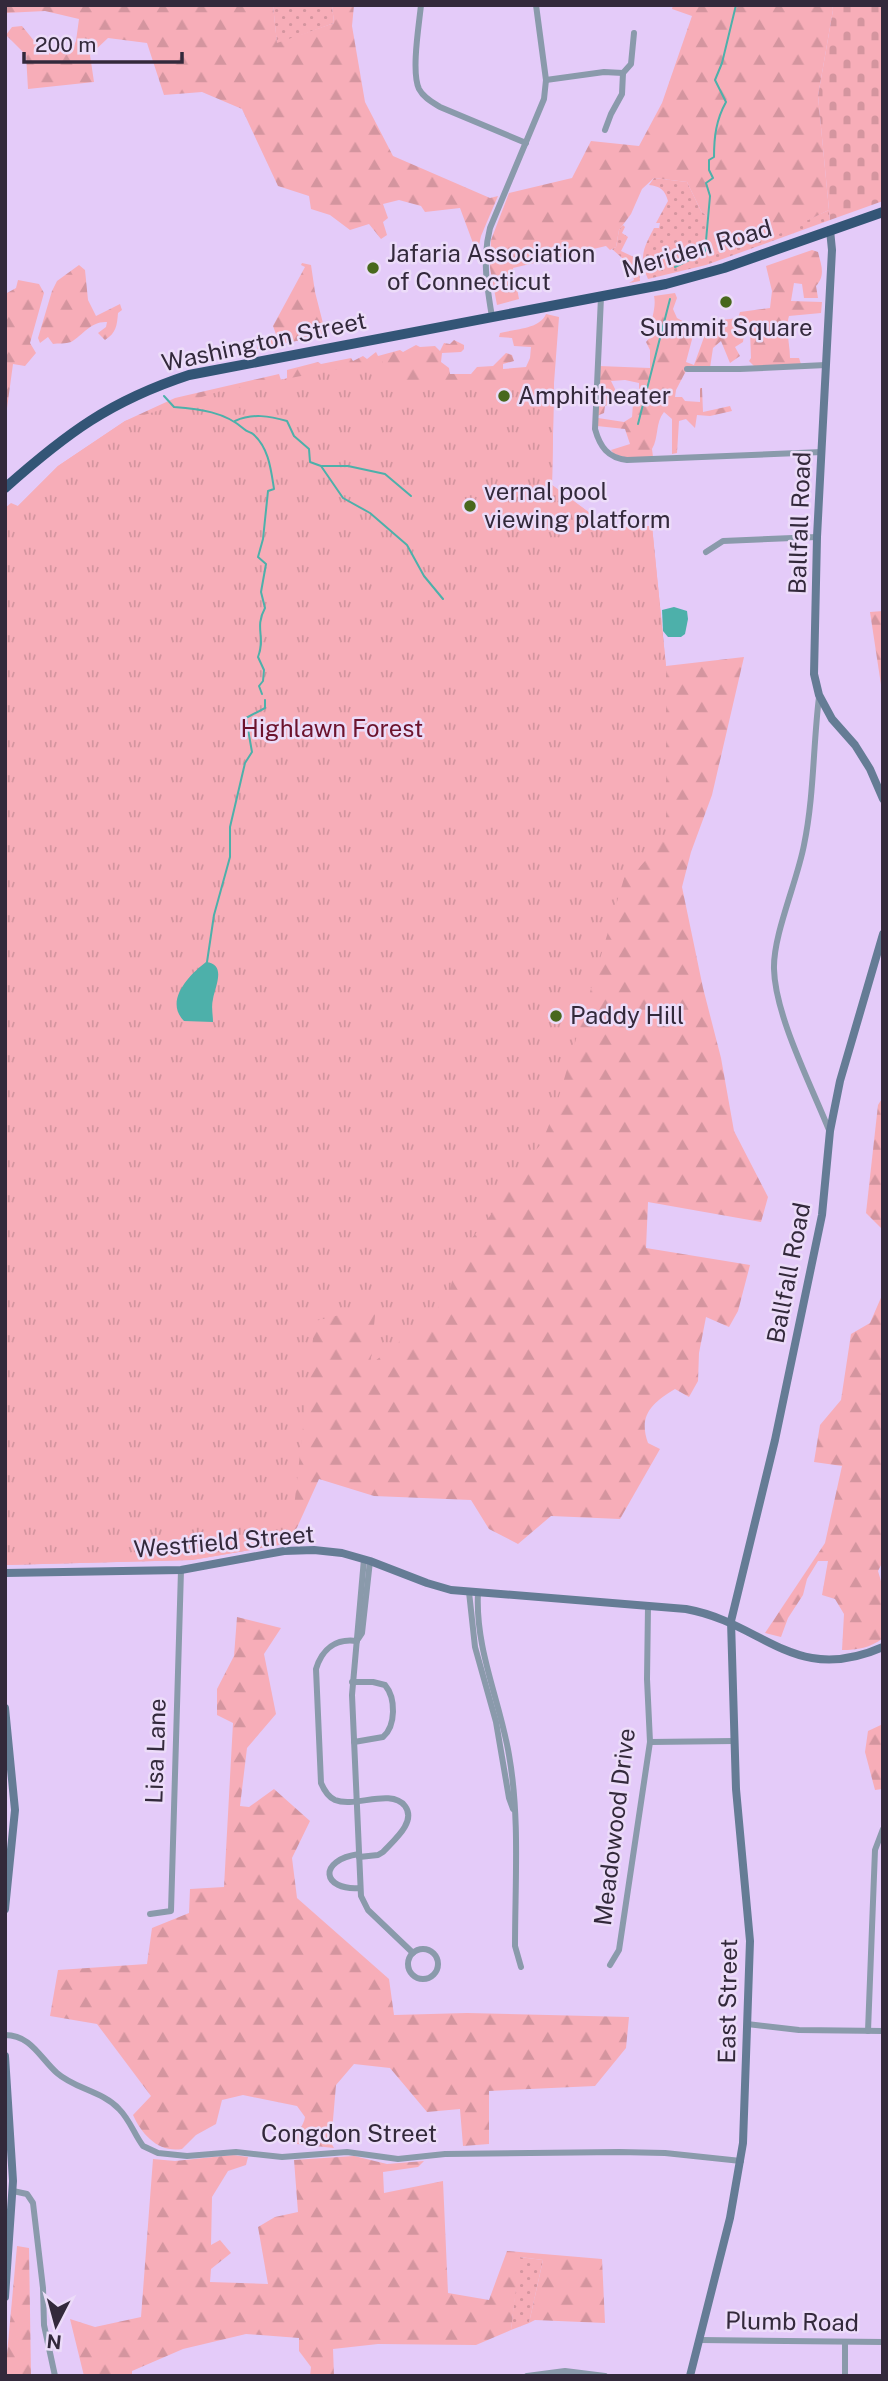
<svg xmlns="http://www.w3.org/2000/svg" width="888" height="2381" viewBox="0 0 888 2381" font-family="'Public Sans',sans-serif">
<style>
.grass{fill:url(#grass-dots)}
.forest{fill:url(#forest-firs)}
.cemetery{fill:url(#cemetery-stones)}
.park{fill:url(#park-tufts)}
.water{fill:#4db0aa}
.lines{fill:none;stroke-linecap:round;stroke-linejoin:round}
.stream{stroke:#4db0aa;stroke-width:2}
.street{stroke:#8a9aab;stroke-width:6}
.secondary{stroke:#657c95;stroke-width:8}
.highway{stroke:#335576;stroke-width:10}
.poi-dot{fill:#48681d;stroke:#ecdcf9;stroke-width:2.5}
.labels{text-anchor:middle;stroke-width:5;stroke-linejoin:round;paint-order:stroke}
.street-label{font-size:24px;fill:#33293b;stroke:#ecdcf9}
.poi-label{font-size:24px;fill:#33293b;stroke:#ecdcf9;text-anchor:start}
.park-label{font-size:24px;fill:#6c132d;stroke:#ecdcf9}
</style>
<defs>
<pattern id="grass-dots" width="8" height="8" patternUnits="userSpaceOnUse" patternTransform="scale(1.75)"><rect width="8" height="8" fill="#f7adb8"/><path d="M2 2h.1M6 6h.1" fill="none" stroke="#d4959f" stroke-width="1.8" stroke-linecap="round"/></pattern>
<pattern id="forest-firs" width="22" height="20" patternUnits="userSpaceOnUse" patternTransform="scale(1.75)"><rect width="22" height="20" fill="#f7adb8"/><path d="M5 1l3.5 6h-7zM16 11l3.5 6h-7z" fill="#d4959f"/></pattern>
<pattern id="cemetery-stones" width="16" height="16" patternUnits="userSpaceOnUse" patternTransform="scale(1.75)"><rect width="16" height="16" fill="#f7adb8"/><path d="M2 7V4a2 2 0 0 1 4 0v3zM10 15v-3a2 2 0 0 1 4 0v3z" fill="#d4959f"/></pattern>
<pattern id="park-tufts" width="24" height="20" patternUnits="userSpaceOnUse" patternTransform="scale(1.75)"><rect width="24" height="20" fill="#f7adb8"/><path d="M3 7l-1-3M5 7V3M7 7l1-3M15 17l-1-3M17 17v-4M19 17l1-3" fill="none" stroke="#d4959f"/></pattern>
</defs>
<rect width="100%" height="100%" fill="#e4cbf9"/>
<g class="grass">
<path d="M273 5H332L334 23 277 44Z"/>
<path d="M654 178 687 182 701 211 709 218 705 253C755 244 784 231 829 210L830 220 706 265 648 279C638 258 644 247 654 228H659L660 223H656L668 201C665 190 660 186 649 185Z"/>
<path d="M623 225 625 227 622 233 628 237 621 251 638 259 640 281 629 283 634 280 630 265 612 249 616 247 619 230Z"/>
<path d="M519 2257 543 2260 529 2323 511 2330Z"/>
</g>
<g class="forest">
<path d="M5 5H273L277 43 334 23 332 5H354L352 26 365 102 393 156 490 198 498 196 481 236 477 254 460 208 425 212 421 206 399 200 383 204 388 218 383 222 387 235 381 239 369 224 350 230 330 215 311 209 309 196 278 186 242 109 202 92 164 95 147 43 108 38 90 55 94 82 28 89 26 55 6 35 12 27 22 26 39 47 71 52 76 41 79 19 45 11 5 13Z"/>
<path d="M673 5H832L833 10 818 96 829 210 775 236 744 246 705 253 709 218 701 211 687 182 654 178 642 189 631 214 619 230 616 247 610 250 606 246 513 268 519 299 497 305 490 268 491 240 509 193 572 178 591 141 639 146 662 103 692 16 672 9Z"/>
<path d="M812 250 818 252C821 265 826 275 816 286L818 298H804L802 284 794 283 791 301 822 302 821 313 789 316C785 329 790 344 790 358H799L801 364 755 367 749 361 751 358 750 330 744 335 743 342 735 347 740 356 730 363 721 341 713 348 710 368 687 369 676 390 675 397H682L685 401 700 402V388H702L703 412 730 406 732 411 710 416 697 415 695 428 686 419 679 421 677 453 672 454V419L664 412C655 423 659 437 652 449L653 457H624L614 454 611 450 630 444 625 429 597 426 598 418 624 422 632 417 633 404 629 403 628 398 639 396V383L625 380 611 381 615 389 614 402 605 406 604 413 597 416 599 366 650 368V350L646 342 651 336C649 322 657 309 654 296L675 293 677 298 673 309 677 318 695 328 686 362 694 365 708 326 721 320 738 318 740 312 770 308 772 291 766 266Z"/>
<path d="M302 263 311 265 315 292 326 335 257 349V342L277 337 273 326 305 267 301 265Z"/>
<path d="M79 265 85 270 88 300 96 316 120 304 122 310 118 313C117 326 116 333 105 340L98 333 106 327 107 322C91 321 83 335 71 342 66 344 58 343 53 344L48 337 40 343 38 338 52 291 57 281Z"/>
<path d="M18 280 39 284 44 293 30 343 36 353 25 366 13 364 5 423V302L7 293 16 288Z"/>
<path d="M546 314 559 317 554 383 552 485 610 528 652 526 666 666 744 657 712 795 691 852 682 887 703 988 721 1058 734 1131 768 1197 761 1222 648 1202 646 1248 750 1265 738 1311 729 1327 706 1317 699 1353 698 1381 689 1397 675 1389C652 1403 638 1415 648 1443L660 1449 620 1519 551 1516 518 1544 489 1529 471 1500 374 1496 319 1479 290 1543 192 1560 5 1565V515L18 506 58 466 125 421 175 398 279 374 281 380 287 378V370L318 362 321 364 351 358 353 361 363 356 367 359 376 352 378 356 400 350 403 352 416 345 420 347 435 346 440 351 444 343 450 344 454 340 464 345V349L461 352 442 353 441 362 449 368 450 374H471L477 367 493 366 506 353 512 355 514 361 503 364V369L526 367 530 358 531 347 514 346 512 338 499 337 500 333C515 329 540 329 546 314Z"/>
<path d="M883 611V698L870 612Z"/>
<path d="M883 1097V1230L866 1213 878 1105Z"/>
<path d="M883 1293V1561L878 1571 883 1588V1638C870 1648 858 1650 842 1650L844 1614 835 1599 822 1595 828 1561H818L807 1579 803 1595 788 1618 781 1637 765 1633 825 1543 842 1466 814 1462 820 1425 841 1400 851 1334 870 1323Z"/>
<path d="M237 1617 281 1628 264 1654 276 1714 247 1748 240 1806 249 1807 274 1789 310 1821 292 1858 297 1898 389 1979 394 2015 467 2013 629 2017 626 2048 595 2086 489 2091V2144L463 2146 460 2109 427 2112 390 2068 354 2064 336 2085 331 2143 334 2148 297 2144C294 2135 304 2126 305 2117L297 2106 243 2095 222 2100 216 2124 196 2135 182 2149C159 2153 142 2135 133 2115L151 2096 97 2024 50 2016 58 1970 147 1964 152 1928 189 1913 190 1889 224 1887 233 1723 217 1715V1689L234 1656Z"/>
<path d="M883 1724 882 1789 875 1790 865 1752 868 1731Z"/>
<path d="M233 2155 248 2157 246 2165 228 2171 212 2197 211 2245 220 2240 231 2253 211 2269 210 2282 268 2284 258 2227 275 2217 298 2212 294 2160 354 2156 387 2164 424 2161 418 2167 383 2172 384 2193 443 2181 448 2293 489 2300 507 2251 602 2259 605 2323 535 2320 529 2323 543 2260 520 2257 511 2330 476 2345 378 2344 333 2349 334 2376H310L311 2367 299 2351V2338L246 2334 183 2349 132 2371V2376H84L70 2319 95 2327 141 2317 153 2159 175 2161Z"/>
<path d="M17 2246 29 2248 31 2376H5Z"/>
</g>
<path class="cemetery" d="M832 5H883V201L830 220 818 96 833 10Z"/>
<path class="park" d="M382 361 390 383 461 386 554 383 552 485 610 528 652 526 666 667V837L638 869 625 875 554 1113 541 1144 513 1178 490 1216 460 1253 449 1292 432 1316 370 1365 376 1306 315 1321 290 1543 192 1560 5 1565V607L7 605 5 602V508L11 503 18 506 58 466 125 421 221 391Z"/>
<g class="water">
<path d="M674 607 687 611 688 619 685 634 681 637H668L663 631 662 610Z"/>
<path d="M206 962C227 964 215 987 213 999 211 1007 213 1015 213 1022L184 1021C164 1001 189 975 206 962Z"/>
</g>
<g class="lines">
<g class="stream">
<path d="M675 267 705 252 710 196 706 183 713 178 709 170V160L714 157C714 137 716 120 726 102L715 80 722 63 736 5"/>
<path d="M164 396 174 407C200 409 225 412 244 429 247 432 251 432 253 434 269 448 271 470 274 489L268 491 263 539 258 557 266 564 261 592 265 608C254 628 266 637 258 657L264 670 263 681 259 686 262 694"/>
<path d="M235 421C252 413 270 416 287 421L294 436 309 449 310 462 321 466 343 498 370 513 407 545 424 576 443 599"/>
<path d="M638 424 670 299"/>
<path d="M322 466H348L385 474 411 496"/>
<path d="M207 962 214 915 230 857V827L245 763 252 752 246 718 265 708V700"/>
</g>
<g class="street">
<path d="M421 5C419 25 411 72 419 89 423 97 432 102 440 107L526 143"/>
<path d="M546 80 604 72 623 73"/>
<path d="M605 130 611 114 622 94 623 73 631 64 634 33"/>
<path d="M601 297 595 429C600 447 608 458 627 460L822 452"/>
<path d="M492 317C487 286 482 259 490 228L544 99 546 80 536 5"/>
<path d="M687 369H740L826 365"/>
<path d="M706 552 723 541 817 537"/>
<path d="M819 697C813 746 814 797 804 845 797 882 773 935 774 969 775 1015 811 1085 829 1130"/>
<path d="M364 1559 352 1695 361 1896 368 1910 413 1953"/>
<path d="M469 1592 475 1647 496 1722 509 1798 513 1809"/>
<path d="M478 1593C475 1649 500 1701 509 1755 520 1817 515 1883 515 1946L521 1967"/>
<path d="M358 1639 362 1633 370 1561"/>
<path d="M357 1641C336 1638 322 1649 316 1669L321 1783C324 1790 328 1797 335 1800 355 1808 391 1788 405 1806 417 1822 393 1841 383 1852L378 1855 359 1857"/>
<path d="M352 1682H373L385 1685C396 1698 396 1726 383 1737L354 1742"/>
<path d="M650 1742 734 1741"/>
<path d="M359 1854C317 1860 322 1891 360 1888"/>
<path d="M150 1914 171 1911 181 1570"/>
<circle cx="423" cy="1964" r="15"/>
<path d="M610 1965 619 1950 650 1742 647 1679 648 1607"/>
<path d="M747 2024 799 2030 883 2031"/>
<path d="M868 2031 875 1850 883 1829"/>
<path d="M5 2035C31 2035 40 2058 57 2073 75 2089 102 2091 119 2109 130 2120 134 2134 143 2146L158 2153 187 2156 236 2152 282 2157 347 2152 398 2159 445 2154 619 2152 665 2153 741 2161"/>
<path d="M13 2191 27 2194 33 2203 43 2288 44 2325 55 2376"/>
<path d="M700 2340 883 2342"/>
<path d="M845 2342V2376"/>
<path d="M527 2376 565 2371 605 2376"/>
</g>
<g class="secondary">
<path d="M830 230 832 250 817 537 814 674 819 695 832 719 855 745 870 769 883 799"/>
<path d="M5 1573 181 1570 284 1551 314 1550 342 1553 370 1561 427 1583 451 1590 686 1609C764 1623 794 1686 883 1647"/>
<path d="M5 1708 15 1810 5 1909"/>
<path d="M5 2056 13 2181 5 2297"/>
<path d="M690 2376 730 2218 743 2143 750 1941 736 1789 731 1621 775 1440 822 1215 830 1131 840 1081 883 934"/>
</g>
<path class="highway" d="M5 488C67 433 110 401 189 375L666 284 724 268 883 212"/>
</g>
<g class="poi-dot">
<circle cx="373" cy="268" r="7"/>
<circle cx="726" cy="302" r="7"/>
<circle cx="504" cy="396" r="7"/>
<circle cx="470" cy="506" r="7"/>
<circle cx="556" cy="1016" r="7"/>
</g>
<g class="labels">
<g class="street-label">
<text transform="translate(697 249) rotate(-16)" y="8">Meriden Road</text>
<text transform="translate(264 342) rotate(-12)" y="8">Washington Street</text>
<text transform="translate(800 523) rotate(-88)" y="8">Ballfall Road</text>
<text transform="translate(789 1273) rotate(-79)" y="8">Ballfall Road</text>
<text transform="translate(224 1542) rotate(-5)" y="8">Westfield Street</text>
<text transform="translate(156 1751) rotate(-88)" y="8">Lisa Lane</text>
<text transform="translate(615 1827) rotate(-83)" y="8">Meadowood Drive</text>
<text transform="translate(728 2001) rotate(-89)" y="8">East Street</text>
<text x="349" y="2142">Congdon Street</text>
<text transform="translate(792 2322) rotate(1)" y="8">Plumb Road</text>
</g>
<g class="poi-label">
<text x="387" y="262">Jafaria Association<tspan x="387" dy="28">of Connecticut</tspan></text>
<text x="726" y="336" text-anchor="middle">Summit Square</text>
<text x="518" y="404">Amphitheater</text>
<text x="484" y="500">vernal pool<tspan x="484" dy="28">viewing platform</tspan></text>
<text x="570" y="1024">Paddy Hill</text>
</g>
<g class="park-label">
<text x="332" y="737">Highlawn Forest</text>
</g>
</g>
<rect width="888" height="2381" fill="none" stroke="#33293b" stroke-width="14"/>
<g transform="translate(56 2325) rotate(186)" stroke="#ecdcf9" stroke-width="5" paint-order="stroke">
<path d="M0-5L12 26L0 18L-12 26Z" fill="#33293b"/>
<text y="-10" font-size="19" font-weight="bold" text-anchor="middle" fill="#33293b">N</text>
</g>
<path d="M24 52v10h158v-10" fill="none" stroke="#33293b" stroke-width="3.5"/>
<text x="35" y="52" font-size="21" fill="#33293b" stroke="#ecdcf9" stroke-width="5" paint-order="stroke">200 m</text>
</svg>
